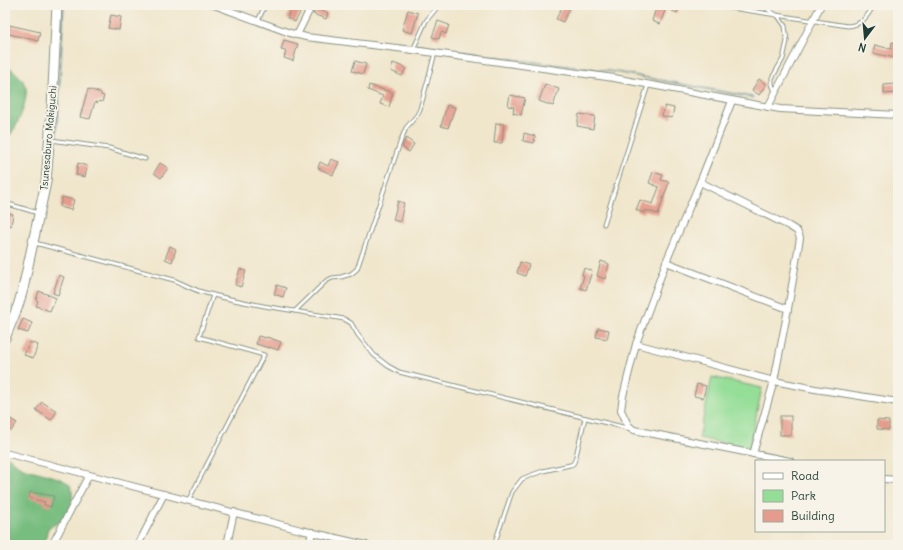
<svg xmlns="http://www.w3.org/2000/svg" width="903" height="550" viewBox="0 0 903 550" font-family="Delius,sans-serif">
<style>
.green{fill:#95de98;stroke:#5a8e66}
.forest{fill:#78bd80;stroke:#4c7d5a}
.water{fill:#59aed5;stroke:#3c7684}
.building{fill:#e69c8d}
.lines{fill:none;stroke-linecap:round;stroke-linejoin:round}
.lane-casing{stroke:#889280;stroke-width:5}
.street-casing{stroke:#889280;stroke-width:8}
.secondary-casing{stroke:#889280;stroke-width:11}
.lane{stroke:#fff;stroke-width:3}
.street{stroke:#fff;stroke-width:6}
.secondary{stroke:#fff;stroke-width:9}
.labels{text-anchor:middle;stroke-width:4;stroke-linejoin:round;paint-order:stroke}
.street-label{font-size:10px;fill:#1f3d34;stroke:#f7f3e8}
</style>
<rect width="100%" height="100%" fill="#f7f3e8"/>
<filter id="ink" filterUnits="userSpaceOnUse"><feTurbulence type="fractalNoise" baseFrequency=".025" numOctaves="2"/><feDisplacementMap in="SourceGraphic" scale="8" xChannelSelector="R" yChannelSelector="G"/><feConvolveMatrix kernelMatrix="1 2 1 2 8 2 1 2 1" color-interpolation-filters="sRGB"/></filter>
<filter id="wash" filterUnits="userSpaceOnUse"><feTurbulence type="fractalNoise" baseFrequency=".012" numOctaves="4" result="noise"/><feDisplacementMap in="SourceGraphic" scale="16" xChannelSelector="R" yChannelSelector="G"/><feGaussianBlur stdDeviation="0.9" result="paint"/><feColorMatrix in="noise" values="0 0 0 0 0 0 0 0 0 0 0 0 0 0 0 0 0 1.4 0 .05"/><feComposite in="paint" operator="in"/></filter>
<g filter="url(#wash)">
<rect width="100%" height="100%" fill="#f0e6cc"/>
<path class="green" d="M712 377 762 388 749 449 699 438Z"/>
<g class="forest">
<path d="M5 65C13 70 23 77 26 88 28 98 19 124 12 132 11 135 7 137 5 138Z"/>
<path d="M5 456C11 457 15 465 23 468 34 472 67 477 71 487 73 492 72 497 72 502 69 519 61 521 48 528 46 534 46 540 43 545H9L5 540Z"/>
</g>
<g class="water">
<path d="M63 5H64L57 135H56Z"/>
<path d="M419 45 526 61 616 72 753 97V98L616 72 526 61 419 46Z"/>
</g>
<g id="blocks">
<g class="building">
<path d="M563 5 570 8 563 22 556 19Z"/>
<path d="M659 5H680L677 13 666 8 660 24 652 21 656 8 659 9 660 6Z"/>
<path d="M291 9 300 13 295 22 287 18Z"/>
<path d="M315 9 328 13 326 19 313 14Z"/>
<path d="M408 10 418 13 412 33 402 30Z"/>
<path d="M111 15 121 17 119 30 108 28Z"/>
<path d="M438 21 449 25 446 34 441 32 439 39 432 37Z"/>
<path d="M5 24 40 32 38 41 5 33Z"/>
<path d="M284 40 298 44 293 61 284 58 286 51 281 50Z"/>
<path d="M892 42 898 43V56L895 55V58L873 53 875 45 891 49Z"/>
<path d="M355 61 366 64 363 74 352 71Z"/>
<path d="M393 63 406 68 402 76 391 71Z"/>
<path d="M759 79 766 84 759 95 752 90Z"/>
<path d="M545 84 559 89 553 106 539 101Z"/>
<path d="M895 84 896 93 884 94V85Z"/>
<path d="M369 85 393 93 389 107 380 104 383 96 368 90Z"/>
<path d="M88 89 101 93V95L104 96 102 102 99 101 98 103 95 102 90 119 80 117Z"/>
<path d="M510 95 525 98 521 115 513 113 514 107 508 106Z"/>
<path d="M447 105 455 107 448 128 441 126Z"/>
<path d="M665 106 674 108 672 118 662 116Z"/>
<path d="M579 114 595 116 593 129 577 126Z"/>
<path d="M496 123 504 124 502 143H494Z"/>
<path d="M524 133 535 136 534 143 523 141Z"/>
<path d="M406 138 414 144 409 152 402 147Z"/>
<path d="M331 159 339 162 333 175 318 168 320 162 328 166Z"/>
<path d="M78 163 87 166 85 177 76 175Z"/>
<path d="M160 163 168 168 161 178 154 173Z"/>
<path d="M653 172 663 175 661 180 669 182 658 214 645 210 644 213 636 210 640 200 653 204 659 187 649 183Z"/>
<path d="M62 197 74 200 71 210 60 207Z"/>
<path d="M398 201 404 203 400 222 393 220Z"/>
<path d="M5 212 13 214 11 226 5 225Z"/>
<path d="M170 246 176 249 172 262 165 259Z"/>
<path d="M601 261 609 264 605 279 597 276Z"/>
<path d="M520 262 529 265 525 276 517 273Z"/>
<path d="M584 268 592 271 586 290 580 288 584 276 582 275Z"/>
<path d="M240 269 246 271 241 287 235 285Z"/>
<path d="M59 275 64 277 58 295 53 293Z"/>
<path d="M277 285 286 288 283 297 274 294Z"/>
<path d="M39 291 56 298 53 306H52L50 311 36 306 38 301 36 300Z"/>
<path d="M23 319 32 323 28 333 18 330Z"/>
<path d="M598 328 609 330 607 339 596 337Z"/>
<path d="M258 336 267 338V337L281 342 278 350 269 347V348L256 344Z"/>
<path d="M30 342 38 345 33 358 24 355Z"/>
<path d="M697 384 706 386 703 398 694 396Z"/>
<path d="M42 402 57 411 51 420 36 410Z"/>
<rect x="780" y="416" width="11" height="19"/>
<path d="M9 418 17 423 11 431 5 428V424Z"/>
<path d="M877 420 889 421V430L877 429Z"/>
<path d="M30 492 54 496 51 507 44 505 45 502 29 498Z"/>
</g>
</g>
</g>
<g filter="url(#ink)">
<use href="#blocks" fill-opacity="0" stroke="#889280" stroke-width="1"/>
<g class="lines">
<defs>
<g id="lane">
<path d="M712 5 848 26C862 25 867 17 874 5"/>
<path d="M764 5 767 9 778 16 785 26 787 41 783 59 772 78V84L775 92"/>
<path d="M258 21 265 5"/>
<path d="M413 50 426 21 439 5"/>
<path d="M51 140 109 148 145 159"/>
<path d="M5 203 38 213"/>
<path d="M604 224 648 85"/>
<path d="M35 243 174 280C183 284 192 289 202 292 248 305 296 311 344 319L351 323 358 335 374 355 388 366 399 372 631 429"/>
<path d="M295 311 326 281 332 278 341 277 351 274 357 269 401 140 406 128 417 115 420 109 435 53"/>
<path d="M188 501 264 355 199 337 213 295"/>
<path d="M494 545 512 492 522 479 529 476 543 471 570 465 573 464 575 460 585 418"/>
</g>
<g id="street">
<path d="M214 5 290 33 306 37 413 50 614 78 780 109 898 115"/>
<path d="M297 35 312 5"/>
<path d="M732 101 700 182 666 262 636 344 623 396 621 410 628 425 634 430 790 461"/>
<path d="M768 107 821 5"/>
<path d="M700 182 789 226 797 231 800 238 788 309 774 381 753 454"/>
<path d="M666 262 788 309"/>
<path d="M636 344 774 381 815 389 898 402"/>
<path d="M5 453 301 530 366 545"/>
<path d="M884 479 898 480"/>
<path d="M52 545 89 475"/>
<path d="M138 545 164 494"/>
<path d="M227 545 234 512"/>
<path d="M309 545 312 532"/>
</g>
<path id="secondary" d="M5 338 18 306 23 289 46 182 52 108 57 5"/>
</defs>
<use href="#lane" class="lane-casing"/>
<use href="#street" class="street-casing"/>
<use href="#secondary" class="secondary-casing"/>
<use href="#lane" class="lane"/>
<use href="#street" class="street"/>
<use href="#secondary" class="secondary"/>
</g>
</g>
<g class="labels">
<g class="street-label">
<text transform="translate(48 138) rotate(-85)" y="4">Tsunesaburo Makiguchi</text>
</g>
</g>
<rect width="903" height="550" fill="none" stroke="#f7f3e8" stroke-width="20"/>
<rect x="755" y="460" width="130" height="72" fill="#f7f3e8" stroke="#a1aaa0"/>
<rect x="763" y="473" width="20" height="6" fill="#ffffff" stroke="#a1aaa0"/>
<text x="791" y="480" font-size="12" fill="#1f3d34">Road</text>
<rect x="763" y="490" width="20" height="12" fill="#95de98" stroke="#a1aaa0"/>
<text x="791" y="500" font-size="12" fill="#1f3d34">Park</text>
<rect x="763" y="510" width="20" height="12" fill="#e69c8d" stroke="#a1aaa0"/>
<text x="791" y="520" font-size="12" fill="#1f3d34">Building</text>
<g transform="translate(865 38) rotate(196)" stroke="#f7f3e8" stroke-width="3" paint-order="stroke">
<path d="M0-3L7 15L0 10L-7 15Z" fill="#1f3d34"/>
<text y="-6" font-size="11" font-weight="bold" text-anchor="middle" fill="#1f3d34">N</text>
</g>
</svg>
